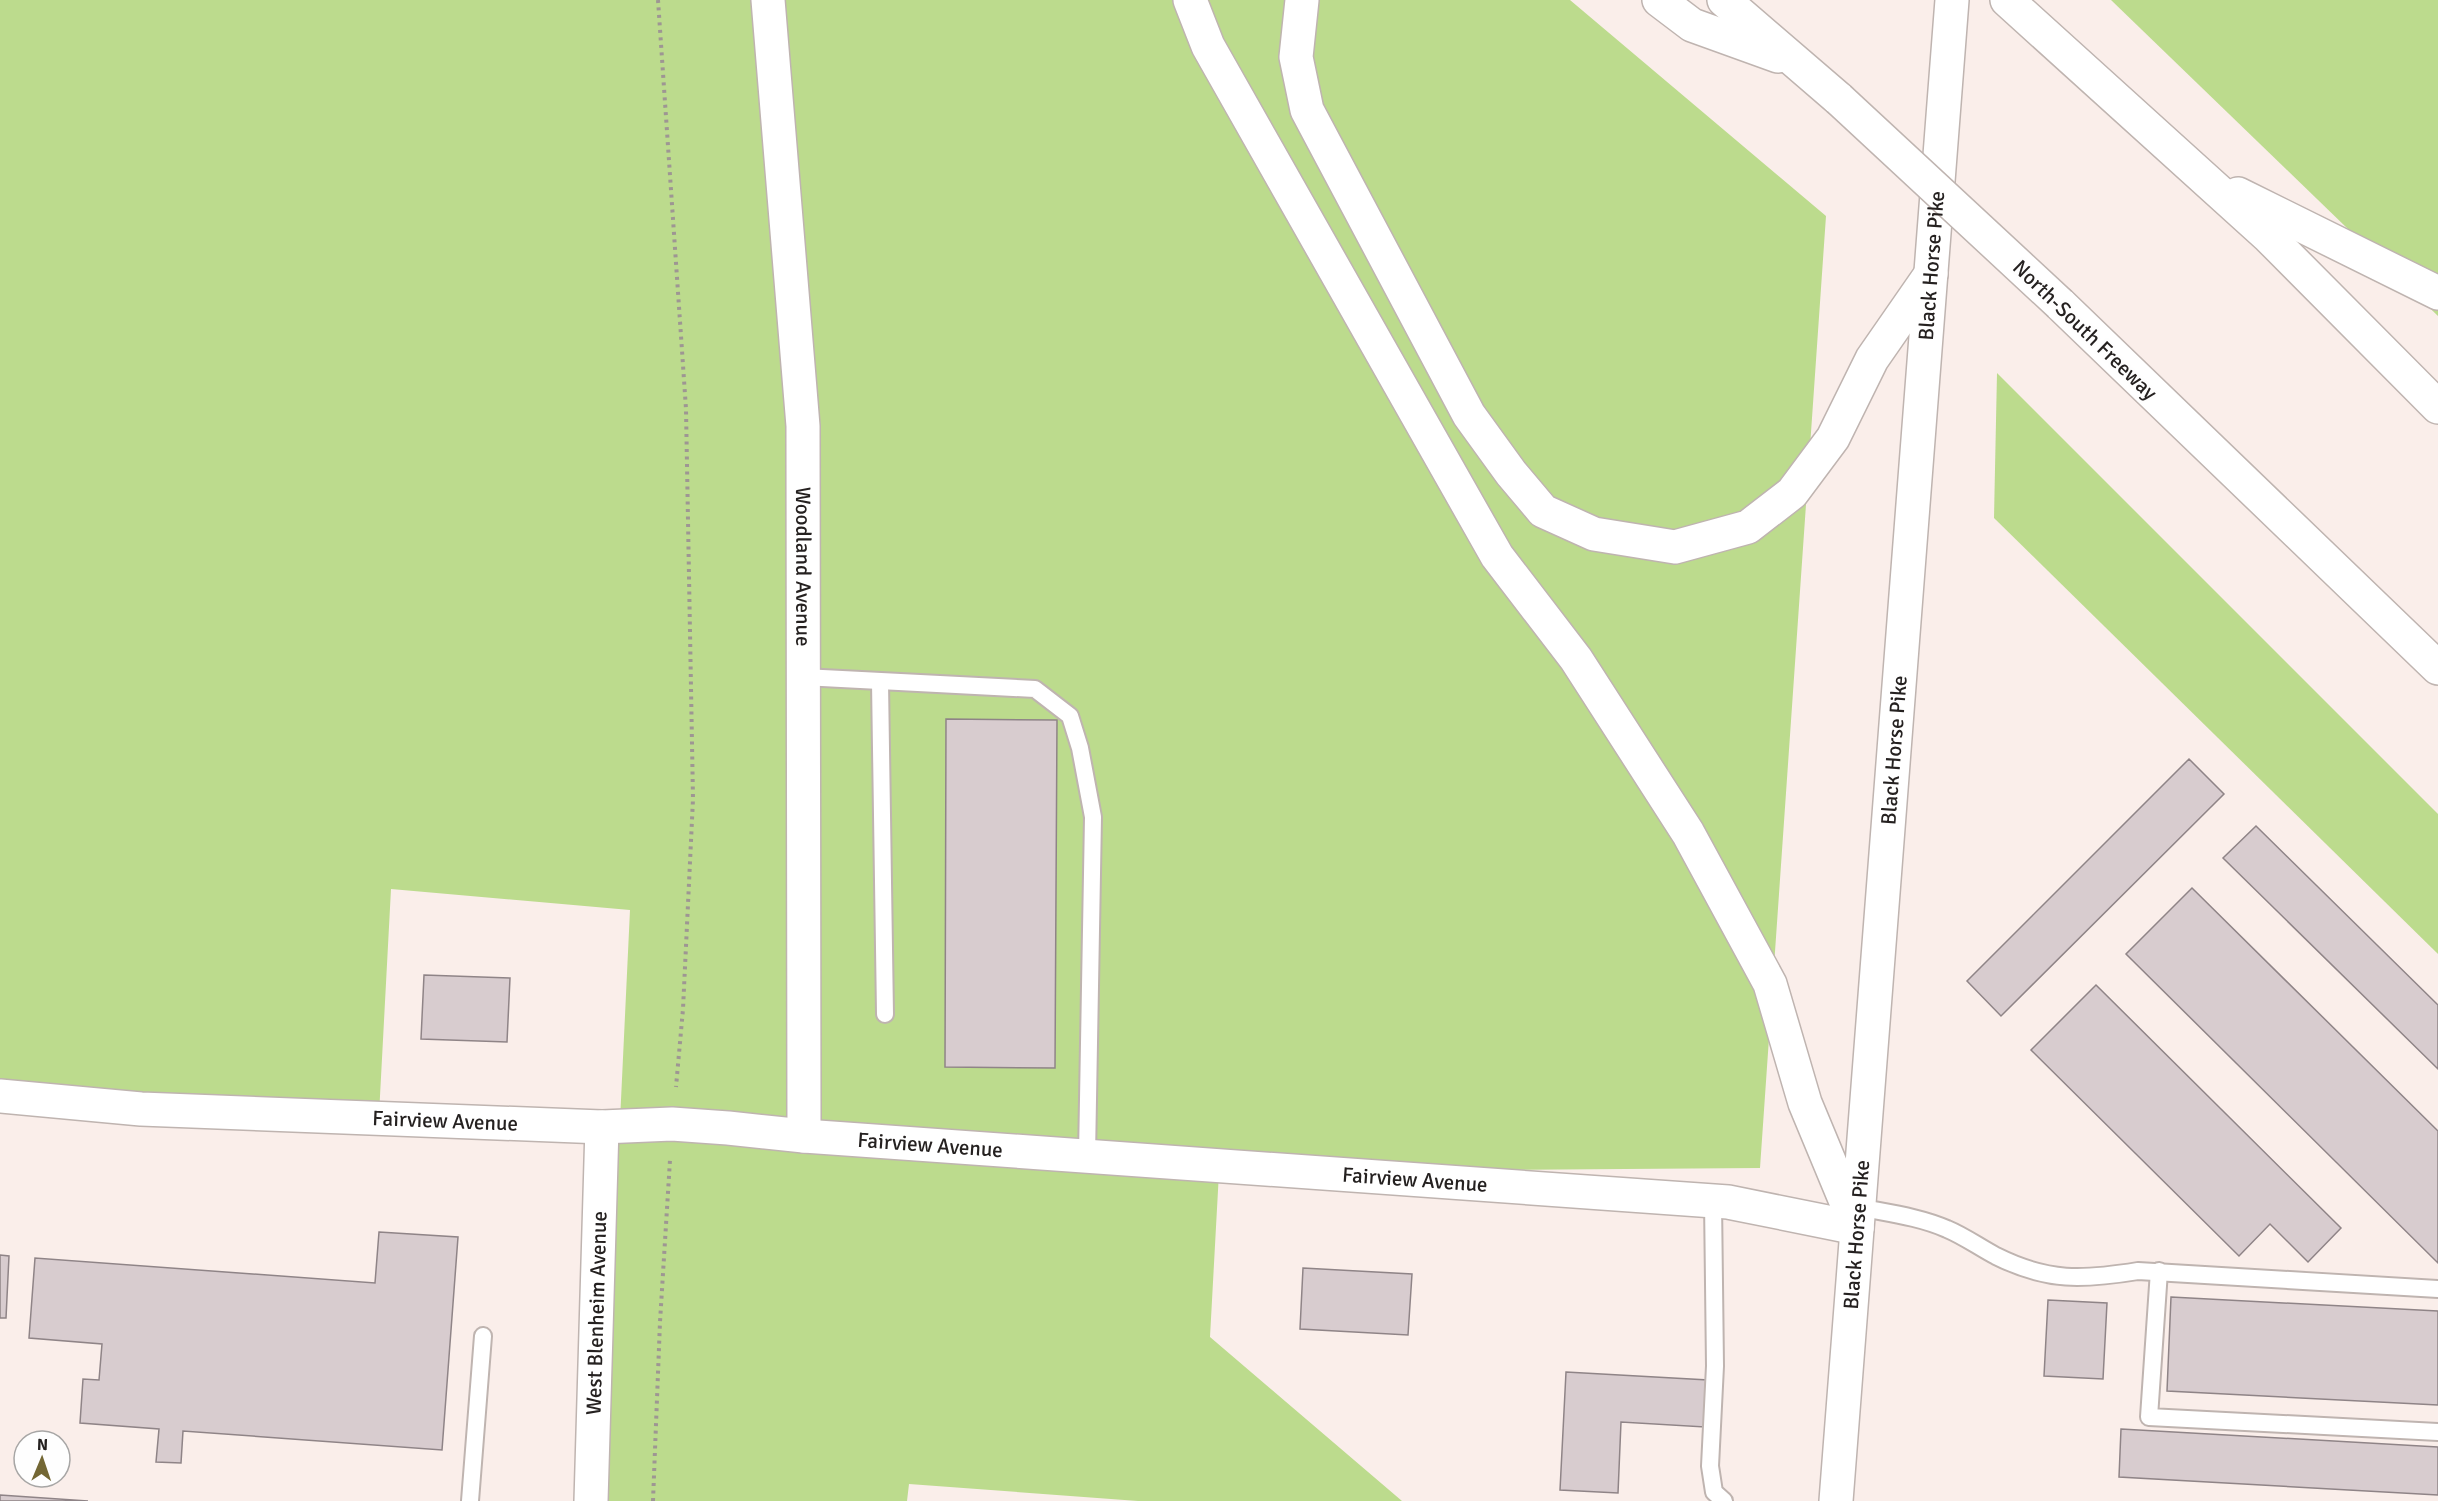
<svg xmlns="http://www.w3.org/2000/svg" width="2438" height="1501" viewBox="0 0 2438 1501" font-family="Signika,sans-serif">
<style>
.green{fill:#bcdb8d}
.building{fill:#d8cccf;stroke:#8f8487;stroke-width:1.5}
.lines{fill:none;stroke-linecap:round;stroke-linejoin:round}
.lane-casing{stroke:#bfb4b0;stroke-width:20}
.street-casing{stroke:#bfb4b0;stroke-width:36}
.primary-casing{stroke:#bfb4b0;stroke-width:36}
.highway-casing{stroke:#bfb4b0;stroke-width:36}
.path{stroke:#9e9693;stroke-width:4;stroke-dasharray:3 4.5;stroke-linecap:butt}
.lane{stroke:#fff;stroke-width:16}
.street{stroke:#fff;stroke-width:33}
.primary{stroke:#fff;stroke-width:33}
.highway{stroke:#fff;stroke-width:33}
.highway-bridge-casing{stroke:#bfb4b0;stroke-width:36;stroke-linecap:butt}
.highway-bridge{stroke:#fff;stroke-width:33}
.labels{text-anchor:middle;stroke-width:6;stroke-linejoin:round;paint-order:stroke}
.street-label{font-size:21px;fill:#252120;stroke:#fefefe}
</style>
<rect width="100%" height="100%" fill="#faeeea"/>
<g class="green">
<path d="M0 0H1570L1826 216 1760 1168 1219 1172 1210 1337 1402 1501H1138L909 1484 907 1501H602L630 910 391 889 379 1115 0 1084Z"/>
<path d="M2111 0H2438V316Z"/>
<path d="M1997 373 2438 814V954L1994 518Z"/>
</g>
<g class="building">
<path d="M946 719 1057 720 1055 1068 945 1067Z"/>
<path d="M2189 759 2224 794 2001 1016 1967 981Z"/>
<path d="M2256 826 2438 1005V1069L2223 858Z"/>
<path d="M2192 888 2438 1131V1263L2126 954Z"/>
<path d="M424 975 510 978 507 1042 421 1039Z"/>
<path d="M2096 985 2341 1228 2308 1262 2270 1224 2239 1256 2031 1050Z"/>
<path d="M379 1232 458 1237 442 1450 183 1431 181 1463 156 1462 159 1429 80 1423 83 1379 99 1380 102 1344 29 1338 35 1258 375 1283Z"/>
<path d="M0 1255 9 1256 6 1318H0Z"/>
<path d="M1303 1268 1412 1274 1408 1335 1300 1329Z"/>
<path d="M2171 1297 2438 1311V1405L2167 1391Z"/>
<path d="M2048 1300 2107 1303 2103 1379 2044 1376Z"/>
<path d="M1566 1372 1708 1380 1705 1427 1621 1422 1618 1493 1560 1490Z"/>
<path d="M2121 1429 2438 1447V1495L2119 1477Z"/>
<path d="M0 1495 88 1501H0Z"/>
</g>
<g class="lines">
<defs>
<g id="lane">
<path d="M803 677 1035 689 1070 716 1080 748 1093 817 1087 1156"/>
<path d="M880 682 885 1014"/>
<path d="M1713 1201 1715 1366 1710 1466 1714 1492 1724 1501"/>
<path d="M1858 1207C1888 1213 1920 1217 1947 1229 1964 1236 1979 1247 1996 1256 2048 1282 2083 1280 2138 1271L2438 1289"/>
<path d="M2159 1271 2149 1417 2438 1432"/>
<path d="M470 1501 483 1336"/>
</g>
<g id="street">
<path id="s1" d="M768 0 803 426 804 1136"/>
<path id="s2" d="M0 1096 141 1109 602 1127 672 1124 728 1128 804 1136 1728 1202 1857 1228"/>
<path id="s3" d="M591 1501 602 1127"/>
</g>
<g id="primary">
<path id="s4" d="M1836 1501 1952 0"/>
</g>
<g id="highway">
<path d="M1190 0 1208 46 1497 556 1576 659 1688 833 1770 984 1805 1103 1857 1228"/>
<path d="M1302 0 1296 57 1307 110 1469 415 1511 473 1543 511 1594 534 1675 547 1748 527 1792 493 1833 438 1872 359 1931 274"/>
<path d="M1659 0 1692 25 1778 56"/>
<path d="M1724 0 1839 99"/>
<path d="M2007 0 2269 237 2438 407"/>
<path d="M2238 194 2438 293"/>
<path d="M2060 304 2438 668"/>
</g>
</defs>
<use href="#lane" class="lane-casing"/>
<use href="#street" class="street-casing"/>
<use href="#primary" class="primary-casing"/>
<use href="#highway" class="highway-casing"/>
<g class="path">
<path d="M658 0 686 409 693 799 683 1009 676 1087"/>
<path d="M653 1501 660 1322 670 1160"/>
</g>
<use href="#lane" class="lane"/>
<use href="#street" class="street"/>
<use href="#primary" class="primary"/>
<use href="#highway" class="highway"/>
<defs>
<path id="highway-bridge" d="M1839 99 2060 304"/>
</defs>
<use href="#highway-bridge" class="highway-bridge-casing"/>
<use href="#highway-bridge" class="highway-bridge"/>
</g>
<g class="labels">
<g class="street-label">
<text dy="7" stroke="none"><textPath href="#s4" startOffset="1239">Black Horse Pike</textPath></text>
<text transform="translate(2085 330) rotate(44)" y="7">North-South Freeway</text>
<text dy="7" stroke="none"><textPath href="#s1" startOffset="568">Woodland Avenue</textPath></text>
<text dy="7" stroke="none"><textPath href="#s4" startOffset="753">Black Horse Pike</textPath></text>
<text dy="7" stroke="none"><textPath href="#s2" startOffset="446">Fairview Avenue</textPath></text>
<text dy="7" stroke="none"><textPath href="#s2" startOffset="932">Fairview Avenue</textPath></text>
<text dy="7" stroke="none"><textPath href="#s2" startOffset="1418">Fairview Avenue</textPath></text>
<text dy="7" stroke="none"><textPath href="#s4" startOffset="267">Black Horse Pike</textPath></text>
<text dy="7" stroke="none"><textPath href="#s3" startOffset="188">West Blenheim Avenue</textPath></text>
</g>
</g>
<g transform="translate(42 1459) rotate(2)"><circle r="28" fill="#fefefe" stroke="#a7a6a5" stroke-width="1.5"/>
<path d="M0-4.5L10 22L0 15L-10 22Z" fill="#736734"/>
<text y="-9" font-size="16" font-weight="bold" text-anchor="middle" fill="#252120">N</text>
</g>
</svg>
